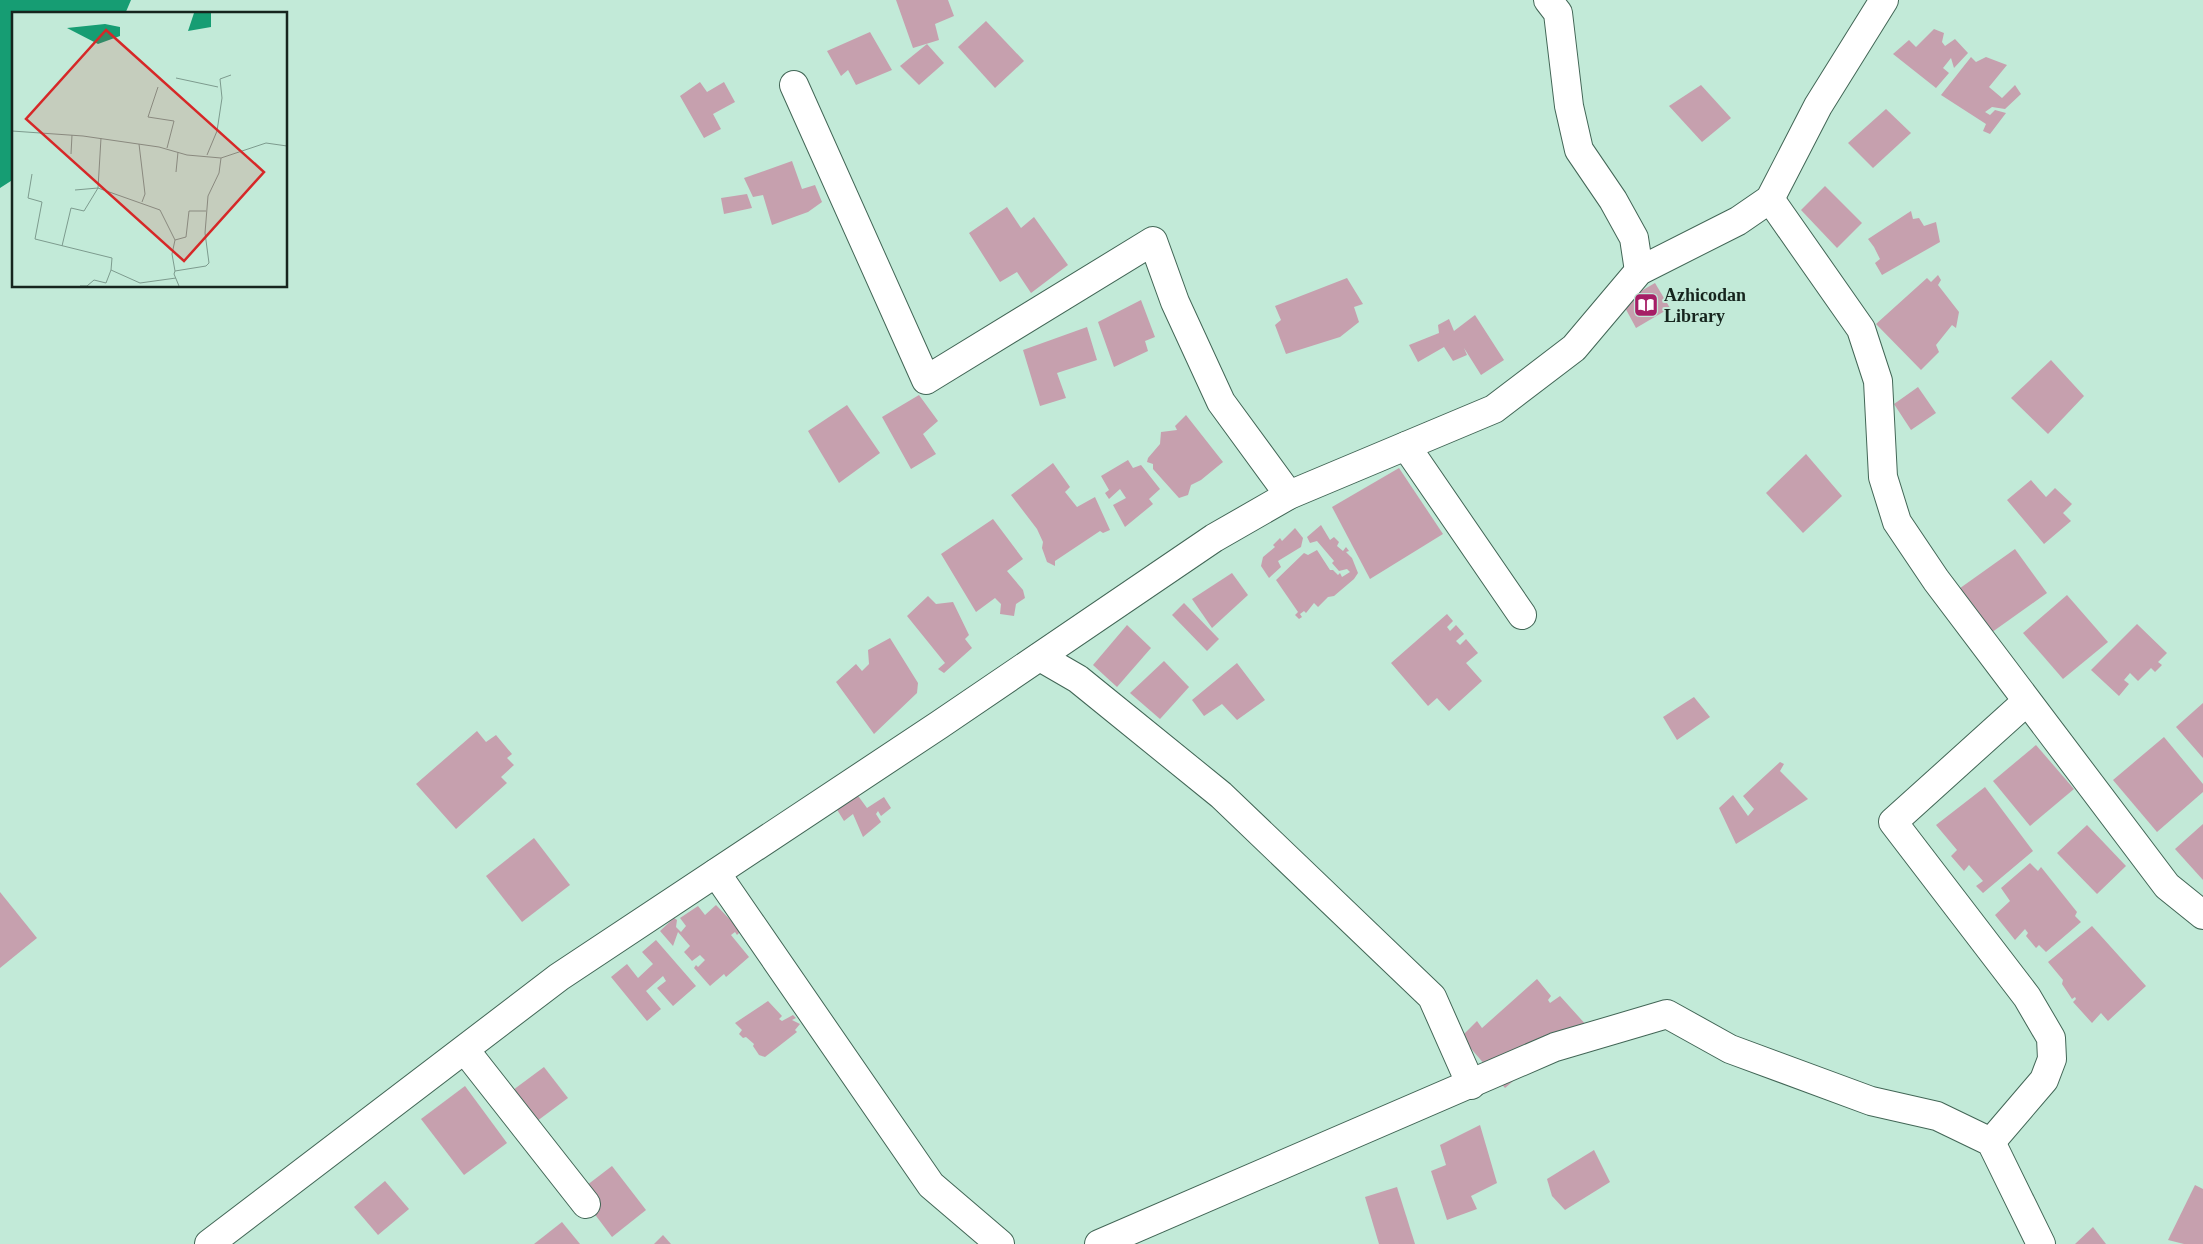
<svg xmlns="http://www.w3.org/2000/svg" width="2203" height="1244" viewBox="0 0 2203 1244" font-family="Georgia,serif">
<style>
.water{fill:#169d73}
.building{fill:#c6a0ae}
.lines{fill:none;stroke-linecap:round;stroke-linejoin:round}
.minor-casing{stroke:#426656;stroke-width:30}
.minor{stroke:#fff;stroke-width:28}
.labels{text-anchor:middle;stroke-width:4;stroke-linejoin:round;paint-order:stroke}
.poi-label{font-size:18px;font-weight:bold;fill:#16251e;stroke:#c2ead8;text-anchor:start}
.inset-road{fill:none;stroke:#7d9b8e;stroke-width:1}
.view{fill:#d62828;fill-opacity:0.15;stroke:#d62828;stroke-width:2.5}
.inset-edge{fill:none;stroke:#16251e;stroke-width:2.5}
</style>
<rect width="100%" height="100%" fill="#c2ead8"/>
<path class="water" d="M0 0H131L125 14H14V179L0 188Z"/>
<g class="building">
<path d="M896 0H948L954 16 935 24 939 40 913 48Z"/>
<path d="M986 21 1024 61 995 88 958 47Z"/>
<path d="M1934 29 1944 33 1942 42 1945 46 1955 39 1968 53 1954 68 1951 58 1943 68 1949 73 1936 88 1893 54 1909 40 1916 47Z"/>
<path d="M870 32 892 70 856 85 848 70 841 76 827 51Z"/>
<path d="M927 44 944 63 919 85 900 66Z"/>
<path d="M1971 57 1976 62 1986 57 2007 65 1989 87 2002 98 2015 85 2021 94 2005 109 1992 107 1985 112 1990 115 1995 110 2006 113 1990 134 1983 131 1986 124 1941 95Z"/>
<path d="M700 82 707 92 724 82 735 102 713 114 721 129 704 138 680 96Z"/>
<path d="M1701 85 1731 118 1702 142 1669 106Z"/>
<path d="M1886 109 1911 133 1873 168 1848 143Z"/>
<path d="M792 161 802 189 815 185 822 202 808 212 772 225 763 195 753 197 744 178Z"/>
<path d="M1825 186 1862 223 1837 248 1801 210Z"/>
<path d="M747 194 752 208 724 214 721 198Z"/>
<path d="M1007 207 1021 228 1034 217 1068 265 1031 293 1017 272 1000 282 969 233Z"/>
<path d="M1911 211 1913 219 1919 218 1924 226 1936 222 1940 242 1882 275 1875 263 1880 259 1874 247 1868 239Z"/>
<path d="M1938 275 1941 280 1938 285 1959 312 1956 328 1952 325 1936 345 1939 352 1921 370 1876 324 1927 278 1931 282Z"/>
<path d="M1347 278 1363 304 1354 307 1359 322 1340 337 1286 354 1275 325 1281 320 1275 306Z"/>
<path d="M1655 283 1670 308 1636 328 1622 302Z"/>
<path d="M1141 300 1155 337 1145 341 1148 351 1114 367 1098 322Z"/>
<path d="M1475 315 1504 360 1481 375 1464 348 1467 355 1453 361 1444 347 1418 362 1409 345 1439 333 1438 325 1449 319 1454 331Z"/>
<path d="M1087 327 1097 360 1057 373 1066 398 1040 406 1023 350Z"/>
<path d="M2051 360 2084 396 2048 434 2011 398Z"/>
<path d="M1918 387 1936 413 1911 430 1894 404Z"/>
<path d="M919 395 938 421 923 434 936 454 911 469 882 417Z"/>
<path d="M847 405 880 453 839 483 808 431Z"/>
<path d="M1186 415 1223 462 1201 480 1191 485 1188 495 1179 498 1153 469V464L1147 462 1148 458 1160 444 1161 432 1177 430 1175 426Z"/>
<path d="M1806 454 1842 496 1803 533 1766 493Z"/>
<path d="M1128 460 1133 468 1141 465 1160 489 1149 499 1153 504 1125 527 1113 505 1126 498 1120 489 1109 499 1105 493 1109 490 1101 476Z"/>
<path d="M1053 463 1070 487 1065 492 1077 507 1095 497 1110 530 1103 533 1100 531 1055 561V566L1047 562 1042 548 1043 542 1037 529 1011 495Z"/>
<path d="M1399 468 1443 534 1370 579 1332 507Z"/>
<path d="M2031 480 2046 497 2055 488 2072 504 2063 513 2071 521 2044 544 2007 500Z"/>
<path d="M993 519 1023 559 1007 571 1023 590 1025 598 1016 604 1014 616 1000 614 1001 604 995 598 976 612 941 554Z"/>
<path d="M1321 525 1330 540 1334 537 1339 542 1337 546 1343 551 1346 547 1349 551 1346 552 1352 558 1358 573 1354 579 1334 596 1328 597 1318 607 1314 603 1306 613 1304 611 1300 614 1302 617 1299 619 1295 615 1298 612 1276 580 1304 553 1308 555 1317 550 1330 570H1333L1338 575 1340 573 1342 577 1350 572 1347 569 1339 571 1332 563 1334 561 1317 541 1310 543 1307 537Z"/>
<path d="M1295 528 1303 538 1301 547 1278 561 1281 567 1269 578 1261 566 1263 557 1275 547 1273 545 1280 538 1282 541Z"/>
<path d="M2015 549 2047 593 1988 635 1956 591Z"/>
<path d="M1232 573 1248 595 1212 628 1192 599Z"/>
<path d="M2067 595 2108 642 2063 679 2023 633Z"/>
<path d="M928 596 936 604 953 602 969 635 965 639 972 648 944 673 938 669 945 663 907 616Z"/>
<path d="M1184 603 1219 639 1207 651 1172 615Z"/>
<path d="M1447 614 1453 621 1447 627 1450 631 1456 625 1464 634 1456 641 1460 645 1466 639 1478 653 1466 663 1482 681 1449 711 1437 698 1428 706 1391 663Z"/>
<path d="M2137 624 2167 653 2158 662 2162 665 2155 672 2151 668 2138 681 2130 673 2124 680 2129 684 2119 696 2091 670Z"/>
<path d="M1127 625 1151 648 1117 687 1093 665Z"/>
<path d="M890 638 918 683 917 693 874 734 836 682 856 664 862 671 869 664 868 650Z"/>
<path d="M1164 661 1189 687 1160 719 1130 693Z"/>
<path d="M1237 663 1265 700 1237 720 1222 704 1204 716 1192 700Z"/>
<path d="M1694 697 1710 717 1677 740 1663 717Z"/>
<path d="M2203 703V758L2176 727Z"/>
<path d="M477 731 486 742 496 735 512 754 507 758 514 765 501 777 507 783 456 829 416 784Z"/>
<path d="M2164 737 2203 784V792L2157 832 2113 780Z"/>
<path d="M2036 745 2074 789 2030 826 1993 781Z"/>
<path d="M1780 762 1784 764 1780 771 1808 799 1736 844 1719 808 1733 795 1748 816 1754 809 1743 796Z"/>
<path d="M1985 787 2033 851 1983 893 1976 886 1983 881 1969 865 1964 871 1951 856 1957 850 1936 825Z"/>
<path d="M856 793 867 808 884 797 891 808 881 816 878 811 876 814 881 822 863 837 853 814 844 821 836 808Z"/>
<path d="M2203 824V880L2175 849Z"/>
<path d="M2087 825 2126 866 2097 894 2057 853Z"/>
<path d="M534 838 570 885 522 922 486 876Z"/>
<path d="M2030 863 2038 871 2041 867 2077 912 2075 916 2081 922 2046 952 2039 945 2036 948 2026 936 2028 933 2025 929 2015 940 1995 915 2010 901 2001 888Z"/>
<path d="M0 892 37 938 0 968Z"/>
<path d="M716 905 741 931 737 935 735 932 731 935 749 957 726 977 724 974 710 986 694 968 696 965 698 967 705 960 700 955 692 961 684 952 690 946 678 932 673 946 660 931 674 918 677 920 676 927 681 932 686 926 680 918 698 906 705 915Z"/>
<path d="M2092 926 2146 986 2108 1021 2101 1013 2092 1023 2073 1002 2076 999 2075 997 2072 999 2062 984 2063 980 2048 962Z"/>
<path d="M656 940 696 986 673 1006 657 988 666 981 663 976 646 991 661 1009 647 1021 611 977 627 964 638 978 653 964 642 952Z"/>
<path d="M1537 979 1551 996 1548 1000 1550 1003 1560 996 1588 1027 1546 1067 1539 1059 1505 1088 1461 1037 1477 1021 1482 1028Z"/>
<path d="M768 1001 782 1016 779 1019 782 1021 793 1015 796 1018 792 1020 800 1024 795 1030 797 1032 765 1057 759 1055 753 1046 754 1044 746 1037 743 1038 739 1034 742 1030 735 1023Z"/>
<path d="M544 1067 568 1098 525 1130 501 1099Z"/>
<path d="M465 1086 507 1143 464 1175 421 1119Z"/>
<path d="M1480 1125 1497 1183 1471 1196 1477 1209 1447 1220 1431 1171 1446 1165 1440 1145Z"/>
<path d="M1594 1150 1610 1182 1565 1210 1552 1196 1547 1179Z"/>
<path d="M612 1166 646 1210 612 1237 578 1192Z"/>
<path d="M385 1181 409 1209 378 1235 354 1207Z"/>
<path d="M2195 1185 2203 1189V1244H2184L2168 1240Z"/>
<path d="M1397 1187 1415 1244H1379L1365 1197Z"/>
<path d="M562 1222 580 1244H534Z"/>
<path d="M2093 1227 2106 1244H2075Z"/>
<path d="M663 1235 671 1244H654Z"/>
</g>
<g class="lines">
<defs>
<g id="minor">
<path d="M1548 0 1558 13 1569 106 1579 150 1613 200 1634 238 1639 271"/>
<path d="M794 85 926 380 1153 241 1175 302 1221 402 1289 495"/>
<path d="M1770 199 1861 329 1878 381 1883 477 1897 522 1936 580 2167 886 2203 915"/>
<path d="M1406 446 1522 615"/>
<path d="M1040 657 1078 679 1221 795 1432 997 1471 1085"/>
<path d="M716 873 931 1185 1000 1244"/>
<path d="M465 1050 586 1204"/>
<path d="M1991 1142 2044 1080 2052 1059 2051 1038 2027 997 1893 822 2026 702"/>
<path d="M209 1244 559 977 939 725 1214 538 1289 495 1494 409 1574 348 1639 271 1738 221 1770 199 1818 106 1884 0"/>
<path d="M1099 1244 1555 1047 1667 1014 1730 1049 1871 1101 1937 1116 1991 1142 2041 1244"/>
</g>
</defs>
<use href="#minor" class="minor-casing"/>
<use href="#minor" class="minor"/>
</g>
<defs>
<symbol id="library-square" viewBox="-11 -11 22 22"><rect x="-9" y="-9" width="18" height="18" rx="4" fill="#a61e66" stroke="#c2ead8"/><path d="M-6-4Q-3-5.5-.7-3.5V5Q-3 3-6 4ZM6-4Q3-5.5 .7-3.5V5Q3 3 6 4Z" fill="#fff"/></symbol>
</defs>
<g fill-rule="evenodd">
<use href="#library-square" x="1632" y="291" width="28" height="28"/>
</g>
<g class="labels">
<g class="poi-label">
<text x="1664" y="301">Azhicodan<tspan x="1664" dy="21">Library</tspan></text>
</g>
</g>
<g transform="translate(12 12)">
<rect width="275" height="275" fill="#c2ead8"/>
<path d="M182 1H199V15L176 19ZM93 12 108 15V24L86 32 55 16Z" fill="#169d73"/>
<path class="inset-road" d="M164 66 206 75M146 75 136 105 162 109 155 136M0 119 71 124 147 135 175 143 209 146 254 131 275 134M127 132 133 182 130 190M59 142 60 123M195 143 205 119 210 86 208 67 219 63M164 160 166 140M20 162 16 186 30 190 23 227 100 246 99 258 128 271 164 266M63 178 86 176 148 198 163 228 160 242 163 259M163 228 174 225 177 199H194M50 234 59 196 72 199 86 176 89 126M68 274H75L82 268 94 271 99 258M167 274 162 262 163 259 194 254 197 251 193 221 196 184 207 161 209 146"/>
<path class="view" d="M94 18 252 160 172 249 14 107Z"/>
<rect width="275" height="275" class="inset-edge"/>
</g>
</svg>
